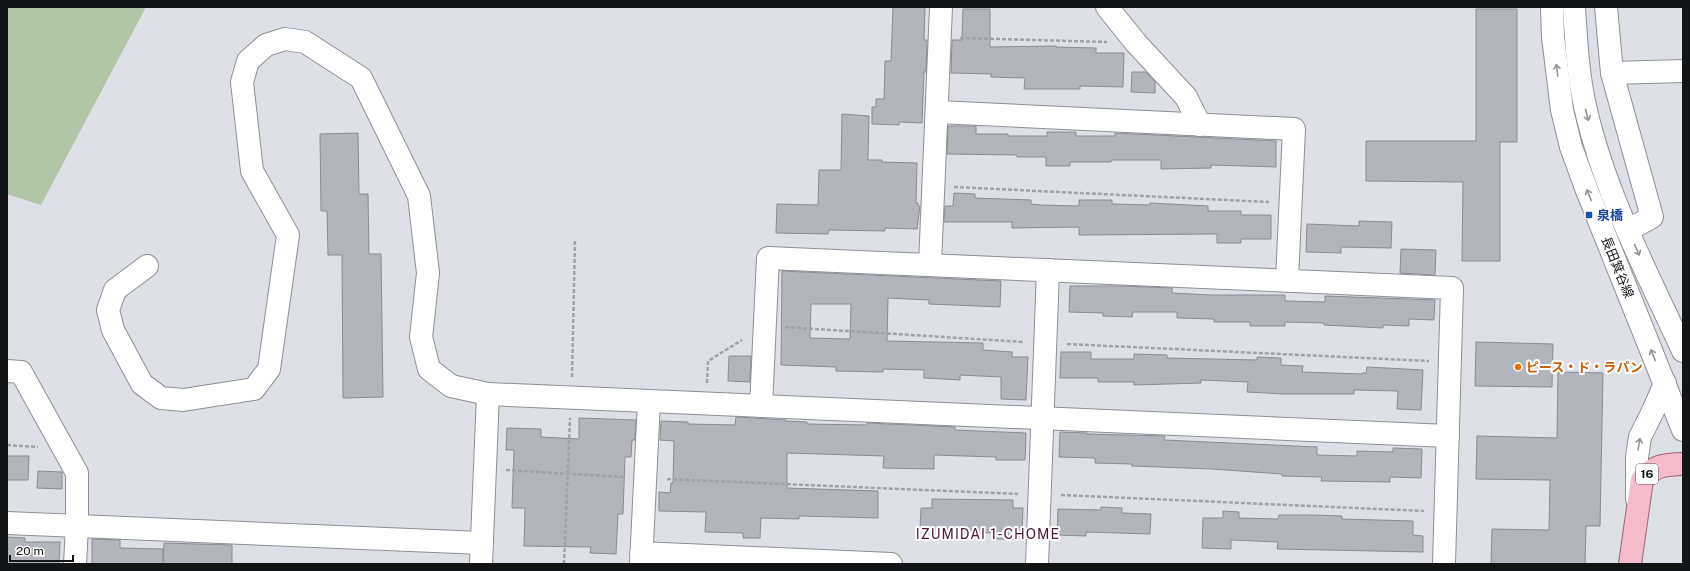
<svg xmlns="http://www.w3.org/2000/svg" width="1690" height="571" viewBox="0 0 1690 571" font-family="'Public Sans','Noto Sans JP',sans-serif">
<style>
.green{fill:#b1c5a7}
.building{fill:#b3b5bc;stroke:#8a8c93;fill-rule:evenodd}
.lines{fill:none;stroke-linecap:round;stroke-linejoin:round}
.minor-casing{stroke:#8d8f96;stroke-width:24}
.major-casing{stroke:#a16474;stroke-width:24}
.path{stroke:#a0a3a8;stroke-width:2.5;stroke-dasharray:4 2;stroke-linecap:butt}
.minor{stroke:#fff;stroke-width:22}
.major{stroke:#f4bcca;stroke-width:22}
.oneway{stroke:#959596}
.transit-dot{fill:#1a4fb4;stroke:#fff;stroke-width:1.5}
.food-dot{fill:#e8710a;stroke:#fff;stroke-width:1.5}
.labels{text-anchor:middle;stroke-width:4;stroke-linejoin:round;paint-order:stroke}
.shield{fill:#fff;stroke:#5a5a5c;stroke-width:1}
.shield-label{font-size:12px;font-weight:bold;fill:#131416}
.transit-label{font-size:13px;font-weight:bold;fill:#164399;stroke:#fff;text-anchor:start}
.street-label{font-size:13px;fill:#131416;stroke:#fff}
.food-label{font-size:13px;font-weight:bold;fill:#c56008;stroke:#fff;text-anchor:start}
.neighbourhood-label{font-size:14px;letter-spacing:1px;fill:#501439;stroke:#fff}
</style>
<rect width="100%" height="100%" fill="#dde0e7"/>
<path class="green" d="M7 7H146L41 205 7 194Z"/>
<g class="building">
<path d="M893 7H925L924 40H927L926 72H924L922 123 899 122V125L872 124V107H876V99H884L885 61H891Z"/>
<path d="M963 9H990V47L1056 46V47L1096 48V53H1124L1123 87 1080 86V89H1024L1025 78 991 77V74L951 73 952 40H962Z"/>
<path d="M1476 9H1517V142H1500V261H1462L1463 182 1366 181V141H1476Z"/>
<path d="M1132 72H1146L1155 82V93L1131 92Z"/>
<path d="M842 114 869 116 868 160H882V162L917 163 916 203H918V206H920L917 229 885 228V231L829 230 828 234 776 233 777 204 818 205 819 170H841Z"/>
<path d="M948 126H976V134H1008V136H1047V132H1076V136H1115V133L1276 141V167L1211 165V168L1161 169V160H1111V162H1070V166H1046V157H1017V155L947 154Z"/>
<path d="M358 133 359 194H368L369 254H381L383 397 343 398 342 255H328L327 211H321L320 134Z"/>
<path d="M954 193 975 194V198L1031 200V204L1040 205 1079 206V200H1112V204L1150 205V203L1208 206V211H1241V215H1271V239H1241V243H1217V234L1079 235V227L1012 228V222H944L945 206H953Z"/>
<path d="M1359 221 1392 222 1391 248 1341 247V253L1306 252 1307 224 1359 226Z"/>
<path d="M1401 249 1436 250 1435 275 1400 273Z"/>
<path d="M782 271 1001 281 1000 307 929 304V300L888 298 887 341 983 343V350L1012 352V357H1028L1026 400 1001 399V377L960 375V380L924 378V370L883 369V372L836 371V367L781 365ZM811 304H851L850 339 810 338Z"/>
<path d="M1070 286H1121L1172 288V293L1211 295H1285V301L1325 302V296L1435 300 1434 320 1409 319V326L1383 325V328L1324 325V323L1285 322V326H1250V322H1214V319L1177 318V312H1133L1132 317 1103 316V313L1069 312Z"/>
<path d="M1476 342 1553 344 1552 387 1475 386Z"/>
<path d="M1061 352H1091V359H1134V354L1167 355V358L1257 360V357L1281 358V365L1303 366 1302 372 1362 374V373H1366L1367 367 1423 370 1421 410 1397 409 1398 391 1354 390V394H1284L1247 392 1248 382 1201 380V383L1134 385V382H1098V378H1060Z"/>
<path d="M729 356H751L750 382 728 381Z"/>
<path d="M1558 372 1603 373 1600 526H1586L1585 564H1491L1492 529 1549 530 1550 480 1476 479 1477 436 1557 438Z"/>
<path d="M736 417 786 420V421L807 422V424L866 425 867 423 955 427V430L1026 433 1025 460H996V457L934 455V469L883 468 884 456 787 453V488L878 491V518L799 516V519L761 518 760 538H743V533L705 532 706 512 659 511V492L670 493 671 483H673L674 441 660 440 661 421 688 422V424L735 425Z"/>
<path d="M579 418 636 420 635 440H632L631 457H625L623 514H618L616 554 590 553 591 547 524 546 525 508H512L514 450H506L507 428 541 429V437L579 439Z"/>
<path d="M1060 432 1087 433V434L1165 436 1164 440 1317 447V455L1357 456V451L1393 452V448L1422 449 1421 478 1390 477V482L1321 481 1322 477 1282 476V474L1212 469 1132 466V464L1095 463V458L1059 457Z"/>
<path d="M7 456H29L28 480H7Z"/>
<path d="M38 471 62 472V489L37 488Z"/>
<path d="M932 499 1013 500V508H1023L1022 536H1012V539H994V533L971 532V530L920 529 921 508H932Z"/>
<path d="M1101 507 1122 508V513L1151 514 1150 534 1086 532V536L1057 535 1058 509 1101 510Z"/>
<path d="M1223 511 1239 512V518L1278 519 1279 515H1313L1342 516V519L1413 521V535L1423 536V552L1277 549 1278 542 1231 540V549L1202 548 1203 518H1223Z"/>
<path d="M7 537 25 538V542H60L59 564H7Z"/>
<path d="M92 539 120 540V548L163 549V564H92Z"/>
<path d="M164 543 232 545V564H163Z"/>
</g>
<g class="lines">
<defs>
<g id="minor">
<path d="M1107 7 1136 43 1186 97 1200 125"/>
<path d="M1552 7 1553 37 1562 110 1571 147 1586 188 1683 430"/>
<path d="M1574 7C1576 39 1578 75 1585 106 1604 192 1647 272 1683 351"/>
<path d="M1606 7 1612 73 1652 217 1628 230"/>
<path d="M1612 73 1683 71"/>
<path d="M937 112 1294 129 1287 280"/>
<path d="M930 264 941 7"/>
<path d="M147 266 115 290 108 310 113 330 142 384 161 398 183 400 254 389 269 369 288 235 252 171 242 82 248 61 266 45 285 39 305 42 361 78 419 196 428 273 421 337 429 369 451 386 488 394 1448 436"/>
<path d="M7 371 21 372 77 473V527L75 564"/>
<path d="M761 406 768 258 1452 288 1444 564"/>
<path d="M1637 499V457L1640 437 1654 409 1665 383"/>
<path d="M7 523 482 543"/>
<path d="M641 553 891 564"/>
<path d="M481 564 488 394"/>
<path d="M641 564 649 401"/>
<path d="M1037 564 1048 270"/>
</g>
<path id="major" d="M1630 564 1642 480C1654 465 1664 465 1683 464"/>
</defs>
<use href="#minor" class="minor-casing"/>
<use href="#major" class="major-casing"/>
<g class="path">
<path d="M960 38 1107 42"/>
<path d="M954 187 1269 202"/>
<path d="M785 327 1024 342"/>
<path d="M1067 344 1429 361"/>
<path d="M572 377 575 241"/>
<path d="M707 383 708 361 742 340"/>
<path d="M7 445 38 447"/>
<path d="M506 470 624 477"/>
<path d="M667 479 1018 494"/>
<path d="M1061 495 1424 511"/>
<path d="M564 564 570 418"/>
</g>
<use href="#minor" class="minor"/>
<use href="#major" class="major"/>
</g>
<defs><path id="oneway-shaft" d="M-6 0H5M1.5-3L5.5 0L1.5 3" fill="none" stroke-width="1.6" stroke-linecap="round" stroke-linejoin="round"/></defs>
<g class="oneway">
<use href="#oneway-shaft" transform="translate(1557 70) rotate(-97)"/>
<use href="#oneway-shaft" transform="translate(1587 115) rotate(75)"/>
<use href="#oneway-shaft" transform="translate(1589 195) rotate(-112)"/>
<use href="#oneway-shaft" transform="translate(1637 250) rotate(66)"/>
<use href="#oneway-shaft" transform="translate(1653 355) rotate(-112)"/>
<use href="#oneway-shaft" transform="translate(1639 444) rotate(-81)"/>
</g>
<rect class="transit-dot" x="1585" y="211" width="8" height="8" rx="2"/>
<circle class="food-dot" cx="1518" cy="367" r="4"/>
<g class="labels">
<rect class="shield" x="1636" y="464" width="22" height="20" rx="3"/>
<g class="shield-label">
<text x="1647" y="478">16</text>
</g>
<g class="transit-label">
<text x="1597" y="220">泉橋</text>
</g>
<g class="street-label">
<text transform="translate(1618 267) rotate(68)" y="5">長田箕谷線</text>
</g>
<g class="food-label">
<text x="1526" y="372">ピース・ド・ラパン</text>
</g>
<g class="neighbourhood-label">
<text x="988" y="539">IZUMIDAI 1-CHOME</text>
</g>
</g>
<rect width="1690" height="571" fill="none" stroke="#131416" stroke-width="16"/>
<path d="M10 555v6h63v-6" fill="none" stroke="#131416" stroke-width="2"/>
<text x="16" y="555" font-size="12" fill="#131416" stroke="#ffffff" stroke-width="3" paint-order="stroke">20 m</text>
</svg>
